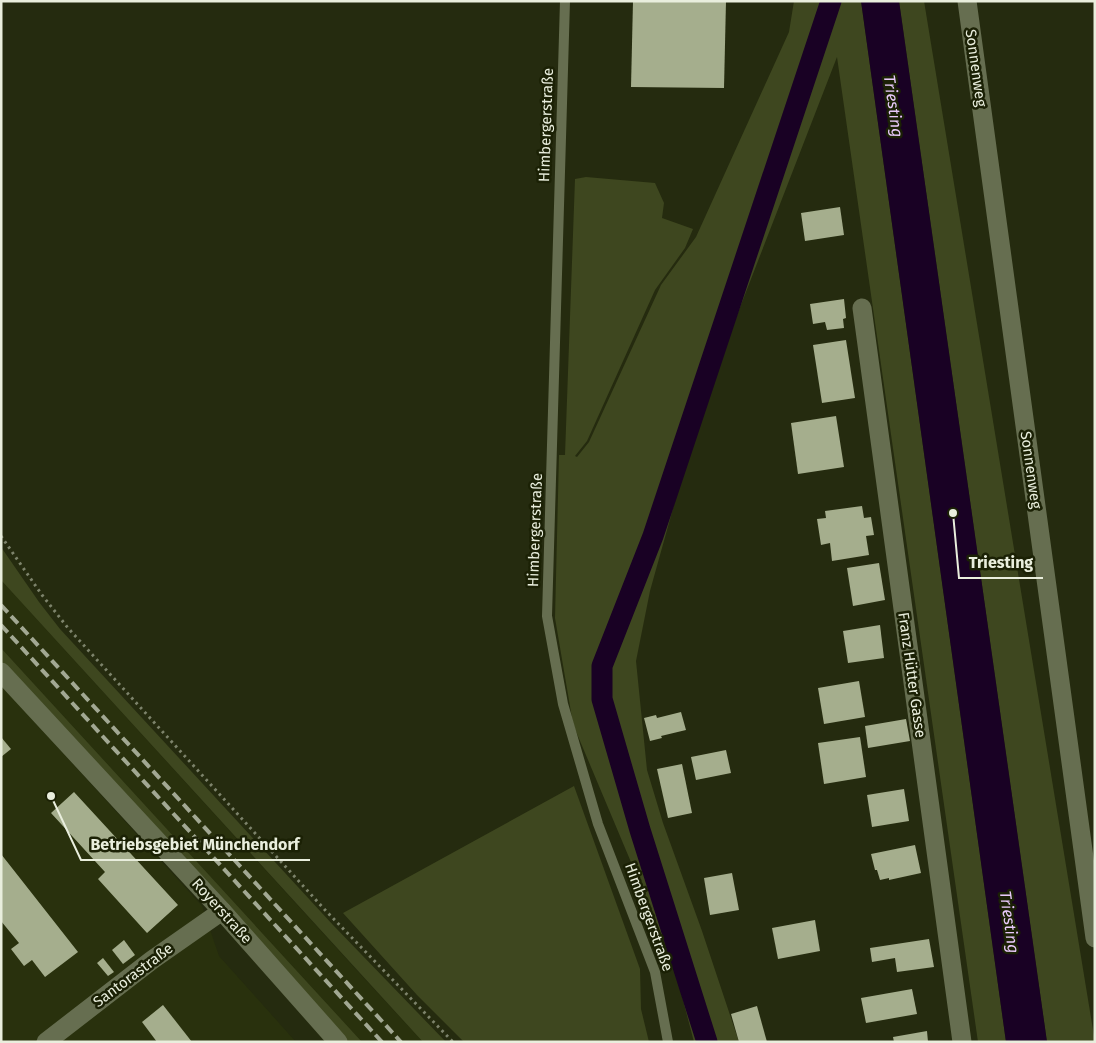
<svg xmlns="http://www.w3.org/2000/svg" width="1096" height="1043" viewBox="0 0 1096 1043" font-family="'Fira Sans',sans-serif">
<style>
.built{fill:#29310d}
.green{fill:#3e471f}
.water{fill:#190124}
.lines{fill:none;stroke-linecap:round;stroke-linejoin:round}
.canal{stroke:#190124;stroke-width:21}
.building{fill:#a5ae8d}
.path{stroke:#7d836b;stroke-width:3;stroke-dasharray:2.5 4;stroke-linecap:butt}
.lane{stroke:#666e50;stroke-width:10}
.street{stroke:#666e50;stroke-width:19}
.rail{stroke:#a2a893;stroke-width:4;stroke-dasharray:10 5;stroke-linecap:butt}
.labels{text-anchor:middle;stroke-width:5;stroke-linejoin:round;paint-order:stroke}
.street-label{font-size:15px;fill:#e9eedd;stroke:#1b2105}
.water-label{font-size:16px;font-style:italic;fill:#e9c9fb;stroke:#1b2105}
.leader{fill:none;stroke:#e9eedd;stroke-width:2}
.callout-dot{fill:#e9eedd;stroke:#1b2105;stroke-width:2}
.callout-label{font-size:16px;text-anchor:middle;font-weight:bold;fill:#e9eedd;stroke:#1b2105;stroke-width:5;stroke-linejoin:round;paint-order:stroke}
</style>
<rect width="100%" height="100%" fill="#252b0f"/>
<g class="built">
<path d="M1 580 362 976 423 1042H362L1 648Z"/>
<path d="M1 685 202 906 219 956 296 1042H1Z"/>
</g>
<g class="green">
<path d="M794 1H861L1006 1042H978L837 57 701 408 650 591 636 661 647 770 663 823 702 931 739 1042H694L673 962 575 729 572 718 555 618 559 455H565L575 179 586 177 655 183 664 203 662 218 693 229 685 248 655 290 587 441 575 456 577 457 589 442 661 285 696 237 789 32Z"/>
<path d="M899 1H924L1095 1042H1047Z"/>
<path d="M1 547 39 602 60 629 333 925 446 1042H423L1 580Z"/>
<path d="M1 648 362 1042H345L1 665Z"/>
<path d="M574 786 640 969 641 1009 649 1042H464L417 995 343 913Z"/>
</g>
<path class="water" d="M861 1H899L1047 1042H1006Z"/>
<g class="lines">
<path class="canal" d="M707 1042 640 830 602 699V666L653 536 831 1"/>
</g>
<g class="building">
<path d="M633 1H726L724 88 631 87Z"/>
<path d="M840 207 844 235 805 241 801 213Z"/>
<path d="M844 299 846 318 843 319 844 328 827 330 825 322 813 324 810 304Z"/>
<path d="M846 340 855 398 822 403 813 345Z"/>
<path d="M836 416 844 467 798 474 791 423Z"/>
<path d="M862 506 864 518 871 517 874 535 866 536 869 555 832 561 830 543 821 545 817 519 826 518 825 511Z"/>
<path d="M879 563 885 600 853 606 847 568Z"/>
<path d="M880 625 884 658 848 663 843 631Z"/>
<path d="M859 681 865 717 824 724 818 688Z"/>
<path d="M681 712 686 730 661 736 662 738 650 741 644 718 656 715 657 718Z"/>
<path d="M906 719 910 741 868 748 865 726Z"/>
<path d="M1 737 11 749 1 757Z"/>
<path d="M860 737 866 777 824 784 818 743Z"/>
<path d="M726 750 731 773 696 780 691 757Z"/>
<path d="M682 764 692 813 668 818 657 769Z"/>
<path d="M904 789 909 821 872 827 867 795Z"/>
<path d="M74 792 178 905 147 933 98 879 105 872 51 813Z"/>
<path d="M915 845 921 873 889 880V878L880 880 877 870H875L871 854Z"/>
<path d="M1 854 78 952 45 977 32 960 24 966 11 949 19 943 1 921Z"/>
<path d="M732 873 739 910 710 915 704 878Z"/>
<path d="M815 920 820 951 778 959 772 928Z"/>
<path d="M929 939 934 967 897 972 895 958 872 962 870 948Z"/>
<path d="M124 940 135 955 123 964 112 950Z"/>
<path d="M103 958 114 972 108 976 97 963Z"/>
<path d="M912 989 917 1014 866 1023 861 998Z"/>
<path d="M163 1005 192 1042H157L142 1022Z"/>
<path d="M757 1006 767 1042H739L731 1014Z"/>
<path d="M927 1031 928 1042H894L893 1037Z"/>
</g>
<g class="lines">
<path class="path" d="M1 536 42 595 68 628 326 911 453 1042"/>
<path class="lane" d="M565 1 547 616 563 704 598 824 655 972 668 1042"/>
<g class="street">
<path d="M967 1 1095 938"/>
<path d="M862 308 962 1042"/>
<path d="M1 672 222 911 338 1042"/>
<path d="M46 1042 152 960 222 911"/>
</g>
<g class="rail">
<path d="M1 605 401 1042"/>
<path d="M1 625 382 1042"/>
</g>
</g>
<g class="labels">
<g class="street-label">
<text transform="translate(976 68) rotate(82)" y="5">Sonnenweg</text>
<text transform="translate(546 125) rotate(-88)" y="5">Himbergerstraße</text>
<text transform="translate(1031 470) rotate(82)" y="5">Sonnenweg</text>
<text transform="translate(535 530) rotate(-88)" y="5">Himbergerstraße</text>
<text transform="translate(912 675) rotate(82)" y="5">Franz Hütter Gasse</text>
<text transform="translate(222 911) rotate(48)" y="5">Royerstraße</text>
<text transform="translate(649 917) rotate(70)" y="5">Himbergerstraße</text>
<text transform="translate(133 975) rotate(-37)" y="5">Santorastraße</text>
</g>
<g class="water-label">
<text transform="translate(894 106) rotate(82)" y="6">Triesting</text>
<text transform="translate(1010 922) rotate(82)" y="6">Triesting</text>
</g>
</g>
<path class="leader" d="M953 513L959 578H1043M51 796L81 860H310"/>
<g class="callout-dot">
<circle cx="953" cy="513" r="5"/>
<circle cx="51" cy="796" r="5"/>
</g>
<g class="callout-label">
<text x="1001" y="568">Triesting</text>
<text x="195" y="850">Betriebsgebiet Münchendorf</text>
</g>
<rect width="1096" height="1043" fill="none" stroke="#e9eedd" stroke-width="5"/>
</svg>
